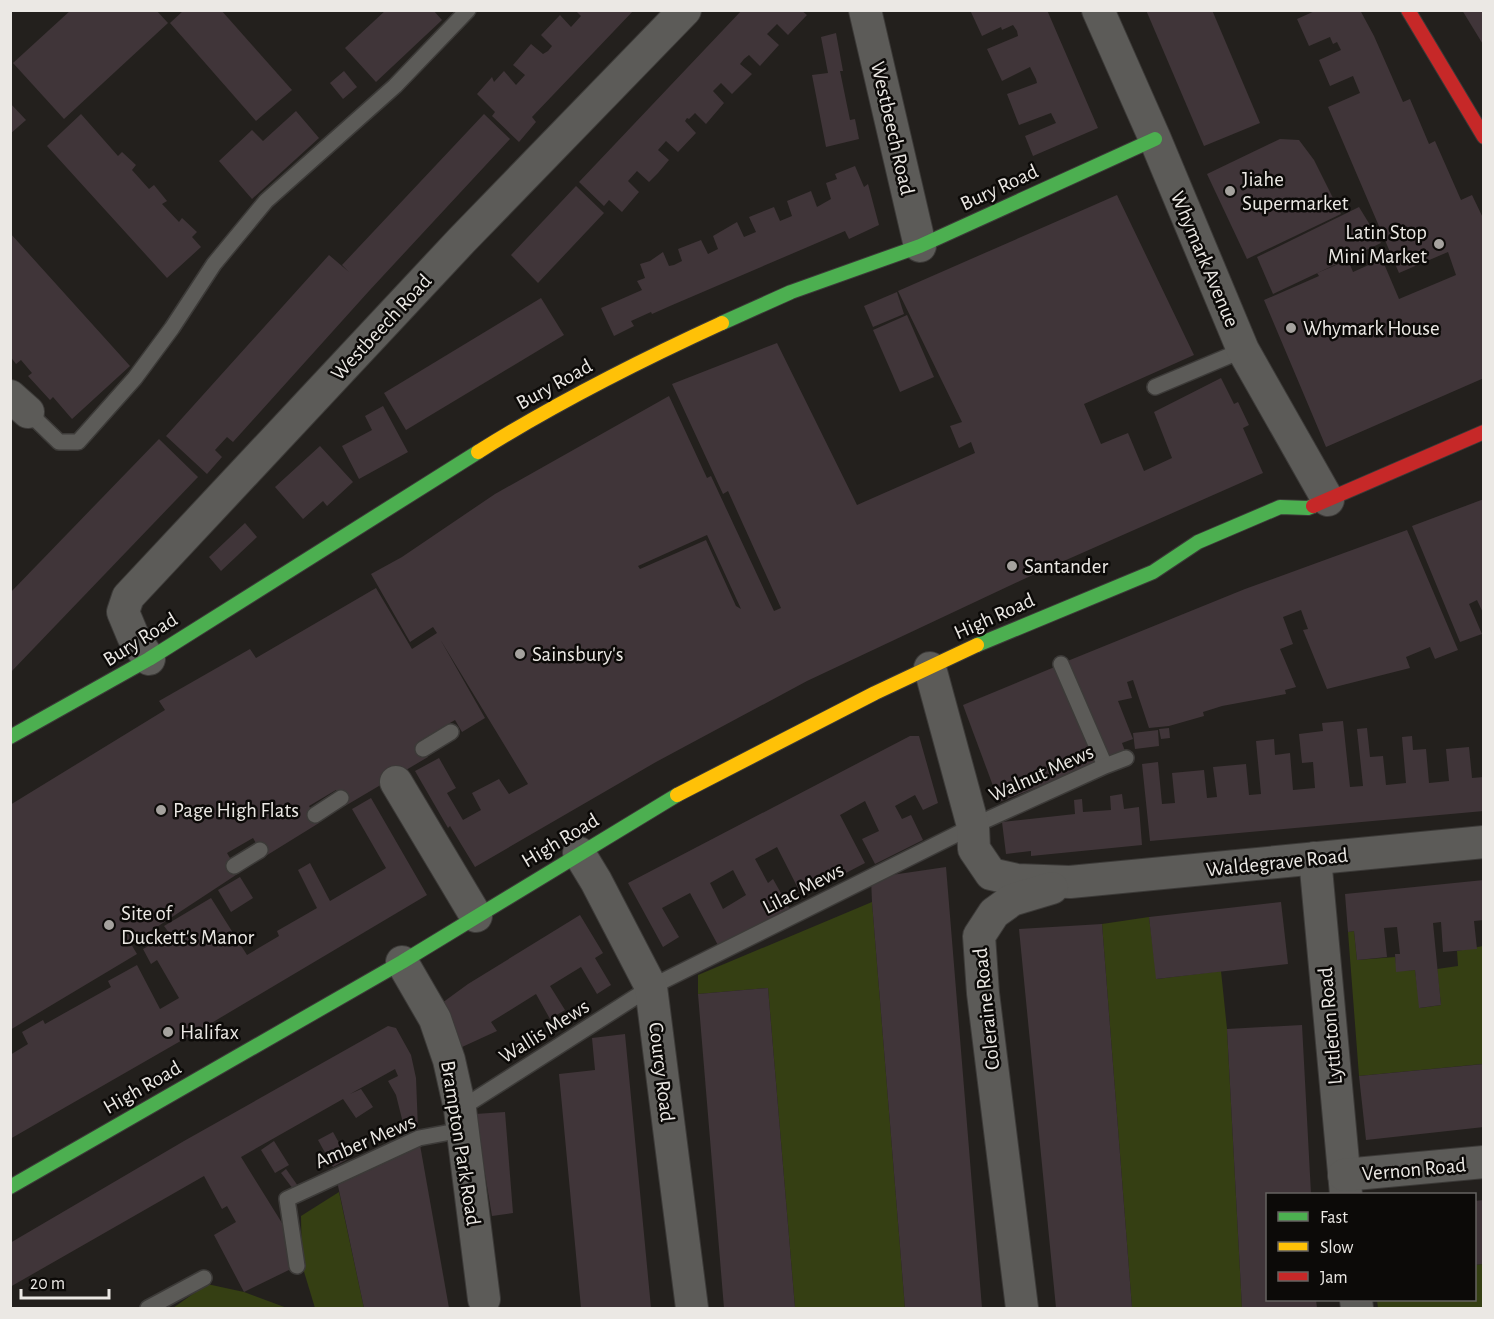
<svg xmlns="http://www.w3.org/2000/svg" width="1494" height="1319" viewBox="0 0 1494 1319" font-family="'Alegreya Sans',sans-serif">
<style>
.green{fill:#353f13}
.building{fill:#403539;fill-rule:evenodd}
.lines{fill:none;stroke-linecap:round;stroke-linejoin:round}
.lane-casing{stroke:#3c3a38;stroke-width:18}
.street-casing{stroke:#3c3a38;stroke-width:34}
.fast-casing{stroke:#3c3a38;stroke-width:16}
.slow-casing{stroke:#3c3a38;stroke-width:16}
.jam-casing{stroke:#3c3a38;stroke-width:16}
.lane{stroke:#5c5b58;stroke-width:15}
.street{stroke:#5c5b58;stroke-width:32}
.fast{stroke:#4caf50;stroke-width:14}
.slow{stroke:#ffc107;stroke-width:14}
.jam{stroke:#c62828;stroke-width:14}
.poi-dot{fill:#a5a29e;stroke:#0c0a08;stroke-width:2}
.labels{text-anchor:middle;stroke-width:5;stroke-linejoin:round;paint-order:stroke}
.street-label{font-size:21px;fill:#ebe8e4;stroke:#0c0a08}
.poi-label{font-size:21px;fill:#ebe8e4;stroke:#0c0a08;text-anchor:start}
</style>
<rect width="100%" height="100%" fill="#23201d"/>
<g class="green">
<path d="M872 902 905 1308H795L768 988 698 994V975Z"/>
<path d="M1149 917 1157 979 1221 971 1227 1029 1242 1308H1132L1102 924Z"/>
<path d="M1354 931 1357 960 1395 957 1397 971 1415 970 1420 1008 1441 1005 1437 969 1458 966 1457 951 1483 946V1064L1359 1076 1348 932Z"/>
<path d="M339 1192 364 1308H315L302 1265 301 1216Z"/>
<path d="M1483 1264V1308H1378L1377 1300H1474L1475 1265Z"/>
<path d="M207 1284 244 1292 287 1308H173Z"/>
</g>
<g class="building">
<path d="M71 10H156L168 23 64 119 13 63Z"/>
<path d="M184 10H221L292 90 256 121 170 23Z"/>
<path d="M386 10H433L442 20 376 82 345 48Z"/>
<path d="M575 10H634L532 117 536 122 519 142 492 116 495 112 477 94 492 77 494 82 504 71 516 85 525 75 513 65 531 44 543 54 548 51 552 46 541 35 560 15 571 27 581 16Z"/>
<path d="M742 10H801L807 15 788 35 777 24 767 34 779 45 760 66 749 55 744 59 740 64 752 74 732 94 721 83 713 91 724 103 706 124 695 113 689 119 687 118 685 121 696 133 678 152 666 141 658 150 669 160 658 173 649 182 637 171 628 181 639 192 622 212 609 200 604 206 579 182Z"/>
<path d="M970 10H1047L1098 128 1033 156 1025 136 1056 123 1051 113 1019 125 1007 94 1037 83 1036 79 1030 67 1002 81 987 49 1018 36 1017 31 1013 25 1002 30 1001 27 982 36Z"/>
<path d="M1146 10H1212L1260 123 1204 146Z"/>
<path d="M1317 10H1360L1374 36 1403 102 1410 99 1429 144 1435 141 1461 200 1472 195 1484 220V378L1326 447 1264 300 1319 276 1317 273 1348 260 1353 272 1382 259 1399 299 1456 275 1448 252 1399 273 1328 107 1360 93 1353 76 1330 86 1319 60 1341 50 1337 42 1333 44 1330 37 1309 46 1297 19Z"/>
<path d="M1462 10H1484V46Z"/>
<path d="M836 33 843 71H840L850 120 855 119 859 139 826 147 812 75 828 73 821 37Z"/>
<path d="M344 71 357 87 343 99 330 83Z"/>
<path d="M10 103 26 120 10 134Z"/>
<path d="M296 111 319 138 252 199 219 161 252 130 263 141Z"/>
<path d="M81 114 118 156 122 152 136 165 132 170 149 189 154 185 167 201 162 204 179 222 182 218 197 232 192 237 201 247 167 278 47 146Z"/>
<path d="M484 114 510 139 369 291 233 442 227 437 215 450 222 457 207 474 166 436 329 255 349 272 342 265Z"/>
<path d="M1280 139 1299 140 1314 160 1341 214 1247 259 1207 174Z"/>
<path d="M855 166 864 187 868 184 879 225 849 239 845 231 670 306 652 314 651 312 631 321 634 326 614 336 601 308 642 290 637 281 645 278 640 264 650 261 663 252 669 266 674 265 682 261 678 249 701 240 708 254 718 249 713 236 737 222 744 237 756 232 749 217 774 207 780 221 792 216 787 201 811 191 817 207 831 199 826 183 837 179 835 174Z"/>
<path d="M576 186 604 213 538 283 511 255Z"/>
<path d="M1117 195 1194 355 1084 404 1101 444 1128 433 1144 471 1172 458 1154 412 1221 378 1234 404 1238 402 1249 425 1243 428 1263 473 1039 572 807 681 656 762 475 867 450 826 448 828 415 771 439 758 456 788 447 793 463 820 481 810 472 793 499 779 509 794 528 784 440 639 485 718 462 732 455 720 418 742 428 757 345 806 336 790 309 806 319 823 264 857 253 838 227 853 239 873 131 944 137 954 10 1030V805L165 710 159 701 250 649 256 658 376 588 412 649 437 633 433 627 410 642 371 574 402 557 495 494 669 396 707 478 711 476 774 611 781 608 728 491 723 494 672 384 777 343 857 505 975 453 971 442 959 448 950 426 962 422 898 291ZM707 535 741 609 736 606 706 540 640 569 638 566Z"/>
<path d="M1359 207 1381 243 1273 294 1257 257Z"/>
<path d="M10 233 130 366 72 419 53 397 50 400 28 376 32 373 21 360 16 364 10 356Z"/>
<path d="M897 292 904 314 873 327 864 306Z"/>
<path d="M541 298 564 335 406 430 384 393Z"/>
<path d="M907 315 934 377 900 392 873 330Z"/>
<path d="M383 406 408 452 359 479 342 446 372 430 365 416Z"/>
<path d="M159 439 198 477 10 673V593Z"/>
<path d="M320 446 353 482 327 506 323 501 303 519 275 487Z"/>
<path d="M1484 499V615L1477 600 1469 604 1482 634 1460 642 1412 526Z"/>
<path d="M245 523 257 537 221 571 209 557Z"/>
<path d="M1407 530 1458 650 1435 659 1430 647 1406 657 1410 668 1327 689 1303 630 1308 629 1301 610 1283 617 1293 644 1280 649 1296 687 1285 690 1286 694 1222 706 1203 712 1204 716 1169 726 1149 728 1133 680 1127 682 1132 698 1118 701 1133 739 1122 743 1125 751 1107 759 1065 662 1245 589Z"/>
<path d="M1057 666 1097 764 999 802 963 705Z"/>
<path d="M1343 721 1350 787 1363 786 1357 729 1367 728 1370 757 1383 756 1386 785 1406 783 1402 737 1412 736 1413 750 1426 749 1429 783 1449 781 1446 749 1469 747 1472 778 1484 777V811L1150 841 1142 764 1158 762 1162 804 1175 803 1172 773 1204 770 1207 798 1217 797 1213 767 1246 764 1249 795 1261 794 1256 741 1274 739 1275 755 1290 753 1293 790 1315 788 1313 762 1302 763 1299 734 1323 731 1322 723Z"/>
<path d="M1169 728 1170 738 1161 739 1159 729Z"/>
<path d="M1158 730 1159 746 1135 749 1133 733Z"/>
<path d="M910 736H919L938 803 923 810 915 795 895 806 902 819 911 815 923 840 875 864 862 839 879 831 865 801 840 815 865 863 802 896 777 847 755 859 768 883 773 879 791 911 720 949 690 893 662 908 679 937 663 947 628 883ZM733 870 746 895 723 909 710 883Z"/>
<path d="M1122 794 1124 809 1139 807 1142 845 1031 856V851L1006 854 1002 822 1075 814 1074 800 1082 799 1083 812 1111 810 1110 796Z"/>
<path d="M371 798 427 895 198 1031 10 1139V1055L28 1044 22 1032 43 1020 45 1024 111 987 108 981 137 965 160 1009 179 998 157 960 151 964 143 949 170 934 164 926 211 898 247 955 279 936 277 931 317 908 298 870 310 863 330 901 383 870 386 868 352 809Z"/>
<path d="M946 867 982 1308H905L872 902 871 878Z"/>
<path d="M240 877 253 898 231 912 218 890Z"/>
<path d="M1484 880V920L1474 921 1477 949 1443 952 1441 922 1433 923 1441 1005 1419 1008 1415 970 1396 972 1395 954H1400L1397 927 1384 928 1387 957 1357 960 1354 931 1348 932 1345 894Z"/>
<path d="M1281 902 1288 964 1156 979 1149 917Z"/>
<path d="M580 915 603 953 595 958 611 985 597 994 581 967 550 986 565 1010 550 1019 536 994 491 1022 497 1031 462 1047 442 1003 468 984Z"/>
<path d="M1102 924 1132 1308H1056L1019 929Z"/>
<path d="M768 988 795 1308H724L698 994Z"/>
<path d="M1302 1025 1311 1194H1268V1300H1316L1317 1308H1242L1227 1029Z"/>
<path d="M388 1026 396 1028 411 1055 416 1078 418 1129 405 1131 396 1095 388 1081 398 1076 395 1069 350 1094 361 1089 373 1107 356 1118 343 1099 241 1157 282 1223 293 1268 244 1292 214 1235 236 1222 227 1206 222 1209 204 1176 10 1287V1243L184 1141Z"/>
<path d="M625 1034 651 1308H581L559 1074 595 1070 592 1038Z"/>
<path d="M1484 1064V1127L1366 1140 1359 1076Z"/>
<path d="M505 1112 513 1213 492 1216 475 1114Z"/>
<path d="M333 1132 348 1159 333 1167 318 1140Z"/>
<path d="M274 1141 289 1165 275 1173 261 1150Z"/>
<path d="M420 1145 449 1308H364L337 1181Z"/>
<path d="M286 1169 298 1186 293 1189 281 1173Z"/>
<path d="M1484 1200V1264L1474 1265V1201Z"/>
</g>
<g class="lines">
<defs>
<g id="lane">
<path d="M1155 387 1243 350"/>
<path d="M28 412 59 442H78L135 378 172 328 214 264 266 201 395 86 468 10"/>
<path d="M1061 664 1103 761"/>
<path d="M423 749 451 732"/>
<path d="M315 815 341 798"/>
<path d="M234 866 260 850"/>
<path d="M460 1109 651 987 973 826 1105 766 1126 758"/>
<path d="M297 1266 287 1199 419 1138 462 1130"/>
<path d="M148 1308 204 1278"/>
</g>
<g id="street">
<path d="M865 10 920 246"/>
<path d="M1098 10 1155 139 1243 350 1328 500"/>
<path d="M10 396 28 412"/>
<path d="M149 659 133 636 123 612 128 597 461 241 685 10"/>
<path d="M930 668 973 826 974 849 991 874 1017 880 1070 882 1484 842"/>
<path d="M396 782 476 916"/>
<path d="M579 853 596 881 651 987 692 1308"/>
<path d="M1315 858 1346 1194"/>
<path d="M402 962 435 1019 449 1060 460 1109 484 1299"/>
<path d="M1344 1175 1484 1162"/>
<path d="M1356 1300 1357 1308"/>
<path d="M1022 1308 983 993 979 936 994 913 1012 900 1052 888"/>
</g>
<g id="fast">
<path d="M722 323 791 292 920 246 1155 139"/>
<path d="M977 645 1153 572 1198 542 1280 507 1308 508 1313 506"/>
<path d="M10 737 149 659 478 452"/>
<path d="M10 1187 402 962 677 795"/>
</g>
<g id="slow">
<path d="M478 452C556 403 639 361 722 323"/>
<path d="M677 795 875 693 977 645"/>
</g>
<g id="jam">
<path d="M1408 10 1484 137"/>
<path d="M1313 506 1484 432"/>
</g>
</defs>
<use href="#lane" class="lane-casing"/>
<use href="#street" class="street-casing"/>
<use href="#fast" class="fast-casing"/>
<use href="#slow" class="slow-casing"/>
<use href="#jam" class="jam-casing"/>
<use href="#lane" class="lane"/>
<use href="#street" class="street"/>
<use href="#fast" class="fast"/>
<use href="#slow" class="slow"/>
<use href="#jam" class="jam"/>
</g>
<g class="poi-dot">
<circle cx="1230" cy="191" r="6"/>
<circle cx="1439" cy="244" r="6"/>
<circle cx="1291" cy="328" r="6"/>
<circle cx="1012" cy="566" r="6"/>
<circle cx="520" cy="654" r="6"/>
<circle cx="161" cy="810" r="6"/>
<circle cx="109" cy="925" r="6"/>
<circle cx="168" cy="1032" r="6"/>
</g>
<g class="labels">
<g class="street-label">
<text transform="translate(893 128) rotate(77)" y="7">Westbeech Road</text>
<text transform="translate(999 187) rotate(-25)" y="7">Bury Road</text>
<text transform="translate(1205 259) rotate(67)" y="7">Whymark Avenue</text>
<text transform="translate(381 327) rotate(-47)" y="7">Westbeech Road</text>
<text transform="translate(554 384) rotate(-29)" y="7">Bury Road</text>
<text transform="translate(994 616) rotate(-24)" y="7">High Road</text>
<text transform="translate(140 639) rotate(-32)" y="7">Bury Road</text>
<text transform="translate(1041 773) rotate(-24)" y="7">Walnut Mews</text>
<text transform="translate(560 840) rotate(-31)" y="7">High Road</text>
<text transform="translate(1277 862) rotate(-6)" y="7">Waldegrave Road</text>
<text transform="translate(803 888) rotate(-27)" y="7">Lilac Mews</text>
<text transform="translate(986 1009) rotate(-96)" y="7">Coleraine Road</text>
<text transform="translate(1330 1026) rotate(-95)" y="7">Lyttleton Road</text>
<text transform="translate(544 1031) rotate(-32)" y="7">Wallis Mews</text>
<text transform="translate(662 1072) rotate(83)" y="7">Courcy Road</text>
<text transform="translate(142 1087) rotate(-30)" y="7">High Road</text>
<text transform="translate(365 1141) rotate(-23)" y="7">Amber Mews</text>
<text transform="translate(461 1143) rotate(81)" y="7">Brampton Park Road</text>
<text transform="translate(1414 1169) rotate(-5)" y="7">Vernon Road</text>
</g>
<g class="poi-label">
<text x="1242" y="186">Jiahe<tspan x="1242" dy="24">Supermarket</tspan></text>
<text x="1427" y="239" text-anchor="end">Latin Stop<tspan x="1427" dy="24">Mini Market</tspan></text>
<text x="1303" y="335">Whymark House</text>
<text x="1024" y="573">Santander</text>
<text x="532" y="661">Sainsbury's</text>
<text x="173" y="817">Page High Flats</text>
<text x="121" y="920">Site of<tspan x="121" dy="24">Duckett's Manor</tspan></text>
<text x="180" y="1039">Halifax</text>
</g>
</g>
<rect width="1494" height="1319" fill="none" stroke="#ebe8e4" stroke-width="24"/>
<rect x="1266" y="1193" width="210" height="108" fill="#0c0a08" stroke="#656360" stroke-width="1.5"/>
<rect x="1278" y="1212" width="30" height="9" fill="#4caf50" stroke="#656360" stroke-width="1.5"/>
<text x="1320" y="1223" font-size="18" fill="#ebe8e4">Fast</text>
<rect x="1278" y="1242" width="30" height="9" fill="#ffc107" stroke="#656360" stroke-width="1.5"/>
<text x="1320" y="1253" font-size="18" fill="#ebe8e4">Slow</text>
<rect x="1278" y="1272" width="30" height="9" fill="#c62828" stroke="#656360" stroke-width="1.5"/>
<text x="1320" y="1283" font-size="18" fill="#ebe8e4">Jam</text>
<path d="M21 1289v9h88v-9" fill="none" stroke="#ebe8e4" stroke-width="3"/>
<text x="30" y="1289" font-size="18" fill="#ebe8e4" stroke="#0c0a08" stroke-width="4.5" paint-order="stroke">20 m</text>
</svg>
